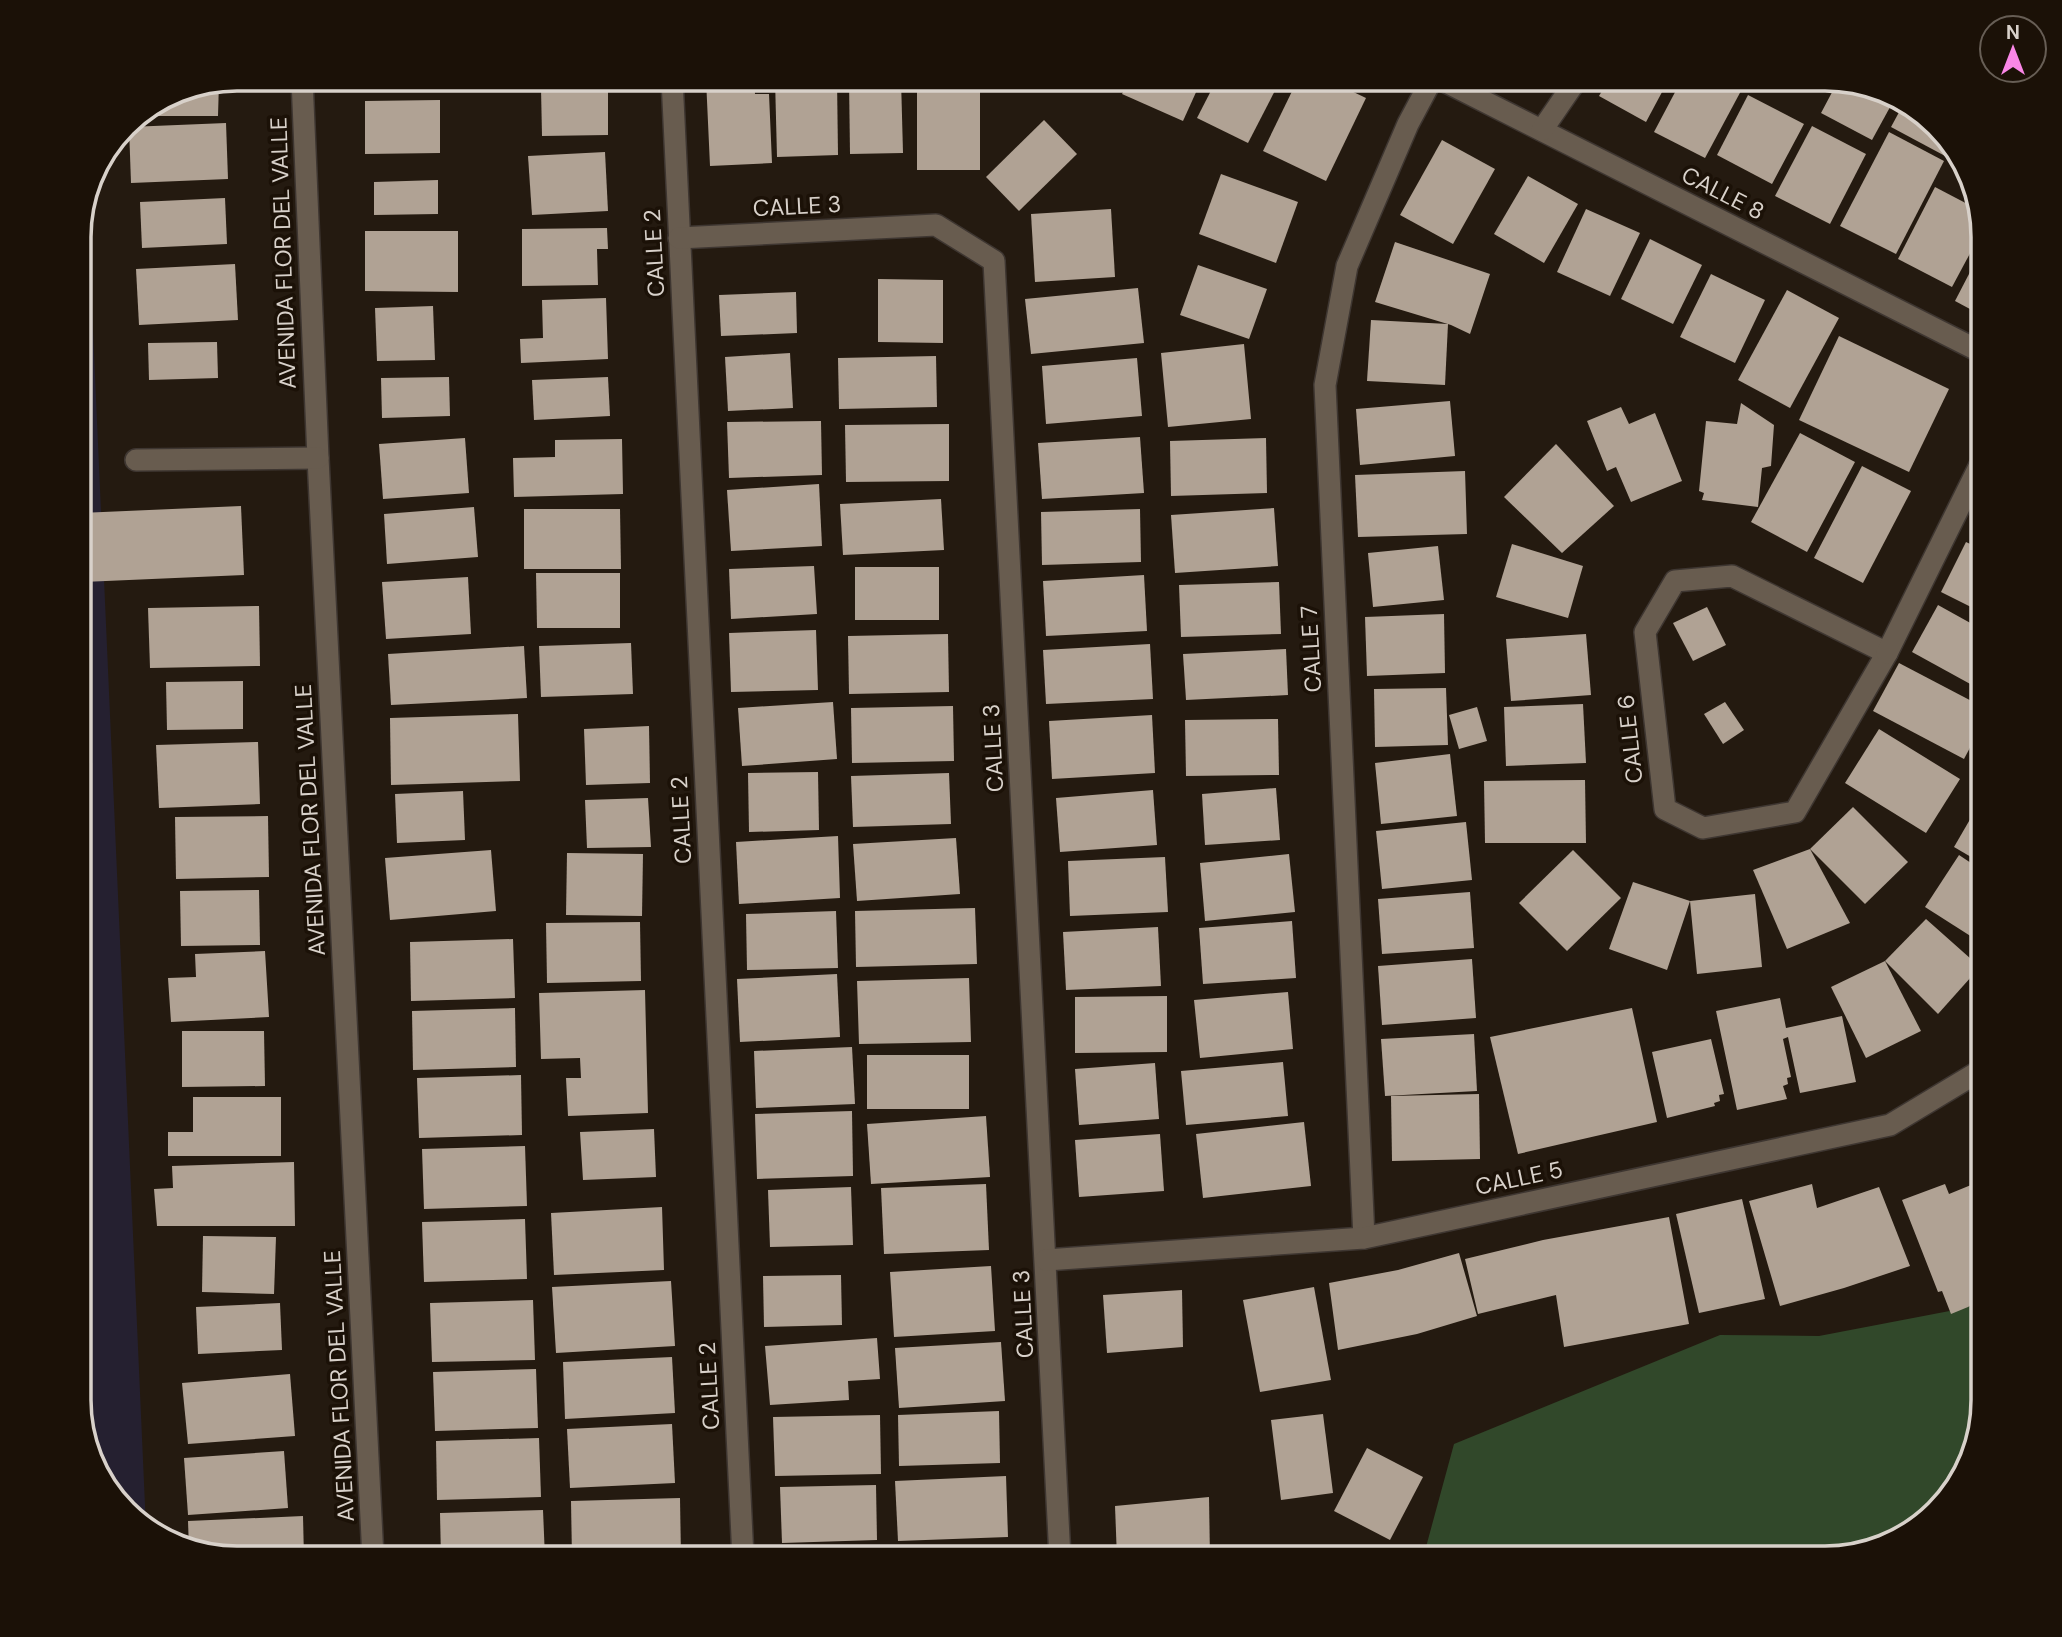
<svg xmlns="http://www.w3.org/2000/svg" width="2062" height="1637" viewBox="0 0 2062 1637" font-family="'DM Sans',sans-serif">
<style>
.industrial{fill:#252030}
.green{fill:#31482a}
.building{fill:#b0a294}
.lines{fill:none;stroke-linecap:round;stroke-linejoin:round}
.minor-casing{stroke:#3e3631;stroke-width:24}
.minor{stroke:#685c4f;stroke-width:21}
.labels{text-anchor:middle;stroke-width:7;stroke-linejoin:round;paint-order:stroke}
.street-label{font-size:23px;fill:#d8d1ca;stroke:#1b1107}
.rim{fill:none;stroke:#d8d1ca;stroke-width:3.5}
</style>
<rect width="100%" height="100%" fill="#241a10"/>
<path class="industrial" d="M87 195 146 1528 133 1519 95 1470 79 1410V226Z"/>
<path class="green" d="M1983 1297V1401L1975 1452 1944 1504 1895 1542 1825 1558H1423L1454 1444 1720 1335 1819 1336 1960 1309Z"/>
<g class="building">
<path d="M706 79H754L755 94H769L772 163 710 166Z"/>
<path d="M775 79H837L838 155 777 157Z"/>
<path d="M849 79H901L903 153 850 154Z"/>
<path d="M1130 79H1202L1183 121 1122 94Z"/>
<path d="M1217 79H1281L1248 143 1197 118Z"/>
<path d="M1298 79H1326L1366 98 1326 181 1263 151Z"/>
<path d="M1609 79H1669L1646 122 1599 96Z"/>
<path d="M1682 79H1721L1742 89 1705 158 1654 132Z"/>
<path d="M1796 79H1821L1815 89Z"/>
<path d="M1838 81 1877 87 1895 98 1872 140 1821 113Z"/>
<path d="M219 82 218 116H153V105L177 91Z"/>
<path d="M608 87V135L542 136 541 88Z"/>
<rect x="917" y="92" width="63" height="78"/>
<path d="M1748 95 1804 124 1772 184 1717 155Z"/>
<path d="M440 100V153L365 154V101Z"/>
<path d="M1904 103 1929 118 1952 148 1947 157 1891 127Z"/>
<path d="M1044 120 1077 154 1019 211 986 177Z"/>
<path d="M226 123 228 179 131 183 129 127Z"/>
<path d="M1812 126 1866 154 1830 224 1775 196Z"/>
<path d="M1889 132 1944 161 1896 254 1840 226Z"/>
<path d="M1442 140 1495 169 1453 244 1400 215Z"/>
<path d="M605 152 608 211 532 215 528 156Z"/>
<path d="M1221 174 1298 202 1276 263 1199 234Z"/>
<path d="M1528 176 1578 204 1544 263 1494 234Z"/>
<path d="M438 180V214L374 215V182Z"/>
<path d="M1935 187 1977 209 1982 231 1952 287 1898 259Z"/>
<path d="M225 198 227 244 142 248 140 202Z"/>
<path d="M1111 209 1115 277 1035 282 1031 214Z"/>
<path d="M1586 209 1640 233 1610 296 1557 272Z"/>
<path d="M607 228 608 249H597L598 285 522 286V229Z"/>
<path d="M365 231H458V292L365 291Z"/>
<path d="M1650 239 1702 265 1673 324 1621 299Z"/>
<path d="M1395 242 1490 274 1470 334 1451 325 1375 302Z"/>
<path d="M1983 247V316L1955 301Z"/>
<path d="M235 264 238 320 139 325 136 269Z"/>
<path d="M1198 265 1267 289 1249 339 1180 315Z"/>
<path d="M1711 274 1765 300 1735 363 1680 337Z"/>
<path d="M878 279 943 280V343L878 342Z"/>
<path d="M1138 288 1144 343 1031 354 1025 299Z"/>
<path d="M1787 290 1839 318 1790 408 1738 380Z"/>
<path d="M796 292 797 333 721 336 719 295Z"/>
<path d="M606 298 608 359 521 363 520 339 543 338 542 300Z"/>
<path d="M433 306 435 360 377 361 375 308Z"/>
<path d="M1371 320 1448 324 1445 385 1367 381Z"/>
<path d="M1839 336 1949 389 1909 472 1799 420Z"/>
<path d="M217 342 218 378 149 380 148 343Z"/>
<path d="M1244 344 1251 419 1168 427 1161 353Z"/>
<path d="M790 353 793 408 728 411 725 357Z"/>
<path d="M936 356 937 407 839 409 838 358Z"/>
<path d="M1137 358 1142 416 1046 424 1042 366Z"/>
<path d="M449 377 450 416 382 418 381 378Z"/>
<path d="M608 377 610 416 534 420 532 380Z"/>
<path d="M1450 401 1455 456 1360 465 1356 409Z"/>
<path d="M1741 403 1774 425 1771 466 1762 468 1758 507 1702 500 1704 493 1699 491 1706 421 1737 424Z"/>
<path d="M1621 407 1629 424 1655 413 1682 481 1631 502 1616 467 1607 471 1587 421Z"/>
<path d="M821 421 822 475 729 478 727 422Z"/>
<path d="M949 424V481L846 482 845 425Z"/>
<path d="M1800 433 1855 462 1807 552 1751 522Z"/>
<path d="M1140 437 1144 493 1042 499 1038 443Z"/>
<path d="M465 438 469 493 383 499 379 444Z"/>
<path d="M1266 438 1267 493 1171 496 1170 441Z"/>
<path d="M622 439 623 494 514 497 513 458 555 457V440Z"/>
<path d="M1556 444 1614 506 1562 553 1504 497Z"/>
<path d="M1862 466 1911 491 1863 583 1814 558Z"/>
<path d="M1465 471 1467 534 1358 537 1355 475Z"/>
<path d="M819 484 822 546 731 551 727 490Z"/>
<path d="M941 499 944 550 843 555 840 504Z"/>
<path d="M241 506 244 575 83 582 80 513Z"/>
<path d="M474 507 478 557 387 564 384 514Z"/>
<path d="M1274 508 1278 566 1175 573 1171 515Z"/>
<path d="M524 509H620L621 569H524Z"/>
<path d="M1140 509 1141 562 1042 565 1041 512Z"/>
<path d="M1966 542 1983 550V613L1941 592Z"/>
<path d="M1512 544 1583 566 1568 618 1496 597Z"/>
<path d="M1438 546 1444 600 1373 607 1368 553Z"/>
<path d="M814 566 817 614 731 619 729 569Z"/>
<rect x="855" y="567" width="84" height="53"/>
<path d="M536 573H620V628H537Z"/>
<path d="M1144 575 1147 631 1046 636 1043 581Z"/>
<path d="M468 577 471 634 386 639 382 582Z"/>
<path d="M1279 582 1281 634 1181 637 1179 585Z"/>
<path d="M1938 605 1983 630V691L1912 652Z"/>
<path d="M259 606 260 666 150 668 148 608Z"/>
<path d="M1707 607 1726 645 1693 661 1673 623Z"/>
<path d="M1444 614 1445 673 1367 676 1365 617Z"/>
<path d="M816 630 818 690 731 692 729 633Z"/>
<path d="M948 634 949 692 849 694 848 636Z"/>
<path d="M1586 634 1591 695 1511 701 1506 639Z"/>
<path d="M631 643 633 694 541 697 539 646Z"/>
<path d="M1150 644 1153 699 1046 704 1043 650Z"/>
<path d="M524 646 527 698 391 705 388 654Z"/>
<path d="M1286 649 1288 695 1186 700 1183 654Z"/>
<path d="M1899 663 1983 707V723L1964 759 1873 711Z"/>
<path d="M243 681V729L167 730 166 682Z"/>
<path d="M1446 688 1448 745 1375 747 1374 689Z"/>
<path d="M833 702 837 759 742 766 738 708Z"/>
<path d="M1725 702 1744 730 1723 744 1704 714Z"/>
<path d="M1583 704 1586 763 1506 766 1504 707Z"/>
<path d="M953 706 954 761 852 763 851 708Z"/>
<path d="M1477 707 1487 741 1459 749 1449 715Z"/>
<path d="M518 714 520 781 391 785 390 718Z"/>
<path d="M1152 715 1155 773 1052 779 1049 721Z"/>
<path d="M1278 719 1279 775 1186 776 1185 720Z"/>
<path d="M649 726 650 783 586 785 584 729Z"/>
<path d="M1879 729 1960 779 1926 833 1845 783Z"/>
<path d="M258 742 260 804 159 808 156 745Z"/>
<path d="M1450 754 1457 816 1381 824 1375 763Z"/>
<path d="M818 772 819 830 749 832 748 773Z"/>
<path d="M949 773 951 824 853 827 851 776Z"/>
<path d="M1585 780 1586 843H1485L1484 781Z"/>
<path d="M1276 788 1280 840 1205 845 1202 794Z"/>
<path d="M1153 790 1157 845 1060 852 1056 798Z"/>
<path d="M463 791 465 840 397 843 395 794Z"/>
<path d="M1983 797V864L1954 847Z"/>
<path d="M648 798 651 847 587 848 585 800Z"/>
<path d="M1853 807 1908 862 1865 904 1810 849Z"/>
<path d="M268 816 269 877 176 879 175 817Z"/>
<path d="M1466 822 1472 880 1382 889 1376 831Z"/>
<path d="M838 836 840 898 739 904 736 842Z"/>
<path d="M956 838 960 894 857 901 853 844Z"/>
<path d="M1810 849 1850 923 1787 949 1753 870Z"/>
<path d="M491 850 496 911 390 920 385 858Z"/>
<path d="M1573 850 1621 898 1567 951 1519 903Z"/>
<path d="M567 853 643 854 642 916 566 915Z"/>
<path d="M1289 854 1295 912 1205 921 1200 863Z"/>
<path d="M1959 855 1983 871V944L1925 907Z"/>
<path d="M1165 857 1168 912 1070 916 1068 861Z"/>
<path d="M1633 882 1690 901 1667 970 1609 949Z"/>
<path d="M259 890 260 945 181 946 180 891Z"/>
<path d="M1470 892 1474 948 1382 954 1378 899Z"/>
<path d="M1755 894 1762 967 1697 974 1690 901Z"/>
<path d="M975 908 977 964 856 967 855 911Z"/>
<path d="M836 911 838 968 747 970 746 914Z"/>
<path d="M1926 919 1980 967 1938 1014 1885 961Z"/>
<path d="M1292 921 1296 978 1203 984 1199 928Z"/>
<path d="M640 922 641 981 547 983 546 923Z"/>
<path d="M1158 927 1161 986 1066 990 1063 932Z"/>
<path d="M513 939 515 998 411 1001 410 942Z"/>
<path d="M265 951 269 1017 171 1022 168 978 196 977 195 954Z"/>
<path d="M1472 959 1476 1018 1382 1025 1378 966Z"/>
<path d="M1885 961 1921 1031 1866 1058 1831 987Z"/>
<path d="M837 974 840 1037 740 1042 737 979Z"/>
<path d="M969 978 971 1042 859 1044 857 981Z"/>
<path d="M645 990 648 1113 568 1116 566 1078H581L580 1058 541 1059 539 993Z"/>
<path d="M1288 992 1293 1049 1200 1058 1194 1000Z"/>
<path d="M1167 996V1052L1075 1053V997Z"/>
<path d="M1780 998 1786 1028 1842 1016 1856 1082 1800 1093 1788 1037 1783 1039 1791 1077 1787 1078 1788 1084 1783 1086 1787 1099 1737 1110 1716 1011Z"/>
<path d="M515 1008 516 1067 413 1070 412 1011Z"/>
<path d="M1632 1008 1657 1122 1518 1154 1490 1037Z"/>
<path d="M182 1031H264L265 1086 182 1087Z"/>
<path d="M1474 1034 1477 1091 1385 1096 1381 1039Z"/>
<path d="M1711 1039 1724 1094 1719 1095 1720 1101 1714 1103 1715 1106 1667 1118 1652 1052Z"/>
<path d="M852 1047 855 1104 756 1108 754 1051Z"/>
<rect x="867" y="1055" width="102" height="54"/>
<path d="M1283 1062 1288 1116 1186 1125 1181 1071Z"/>
<path d="M1155 1063 1159 1119 1079 1125 1075 1069Z"/>
<path d="M521 1075 522 1135 419 1138 417 1078Z"/>
<path d="M1479 1094 1480 1159 1392 1161 1391 1096Z"/>
<path d="M193 1097H281V1156H168V1132H193Z"/>
<path d="M852 1111 853 1176 757 1179 755 1114Z"/>
<path d="M986 1116 990 1177 871 1184 867 1124Z"/>
<path d="M1304 1122 1311 1186 1203 1198 1196 1134Z"/>
<path d="M654 1129 656 1177 583 1180 580 1132Z"/>
<path d="M1160 1134 1164 1191 1079 1197 1075 1140Z"/>
<path d="M525 1146 527 1206 424 1209 422 1149Z"/>
<path d="M294 1162 295 1226H157L154 1189 173 1188 172 1166Z"/>
<path d="M1983 1176V1200L1973 1182Z"/>
<path d="M986 1184 989 1250 884 1254 881 1188Z"/>
<path d="M1812 1184 1817 1208 1879 1187 1910 1266 1844 1288 1780 1306 1749 1201Z"/>
<path d="M1945 1184 1949 1194 1971 1185 1983 1218V1298L1968 1307 1951 1314 1942 1291 1938 1292 1902 1200Z"/>
<path d="M851 1187 853 1245 770 1247 768 1190Z"/>
<path d="M1742 1199 1765 1299 1699 1313 1676 1214Z"/>
<path d="M662 1207 664 1270 554 1275 551 1213Z"/>
<path d="M1669 1217 1689 1324 1564 1347 1556 1295 1478 1314 1465 1259 1543 1240Z"/>
<path d="M525 1219 527 1279 424 1282 422 1222Z"/>
<path d="M203 1236 276 1237 274 1294 202 1292Z"/>
<path d="M1459 1253 1477 1316 1417 1334 1338 1350 1329 1283 1398 1270Z"/>
<path d="M991 1266 995 1331 894 1337 890 1272Z"/>
<path d="M841 1275 842 1325 764 1327 763 1276Z"/>
<path d="M671 1281 675 1346 556 1353 552 1287Z"/>
<path d="M1314 1287 1331 1380 1260 1392 1243 1300Z"/>
<path d="M1182 1290 1183 1347 1107 1353 1103 1295Z"/>
<path d="M533 1300 535 1360 432 1362 430 1303Z"/>
<path d="M280 1303 282 1350 198 1354 196 1307Z"/>
<path d="M877 1338 880 1379 848 1381 849 1400 770 1405 765 1346Z"/>
<path d="M1001 1342 1005 1401 899 1408 895 1348Z"/>
<path d="M672 1357 675 1413 565 1419 563 1362Z"/>
<path d="M536 1369 538 1428 435 1431 433 1372Z"/>
<path d="M290 1374 295 1436 188 1444 182 1383Z"/>
<path d="M999 1411 1000 1463 899 1466 898 1415Z"/>
<path d="M1323 1414 1333 1493 1281 1500 1271 1420Z"/>
<path d="M880 1415 881 1474 775 1476 773 1417Z"/>
<path d="M672 1424 675 1483 570 1488 567 1429Z"/>
<path d="M539 1438 541 1497 437 1500 436 1441Z"/>
<path d="M1367 1448 1423 1477 1390 1540 1334 1511Z"/>
<path d="M284 1451 288 1508 188 1515 184 1458Z"/>
<path d="M1006 1476 1008 1537 898 1541 895 1481Z"/>
<path d="M876 1485 877 1540 782 1543 780 1487Z"/>
<path d="M1209 1497 1210 1558H1117L1115 1506Z"/>
<path d="M680 1498 681 1558H572L571 1501Z"/>
<path d="M543 1510 545 1558H441L440 1513Z"/>
<path d="M303 1516 304 1558H236L189 1549 188 1521Z"/>
<path d="M1010 1552V1558H898V1555Z"/>
</g>
<g class="lines">
<defs>
<g id="minor">
<path d="M302 79 318 458 373 1558"/>
<path d="M672 79 743 1558"/>
<path d="M1440 79 1983 353"/>
<path d="M1542 130 1577 79"/>
<path d="M679 238 936 225 994 261 1060 1558"/>
<path d="M136 460 318 458"/>
<path d="M1732 576 1887 653 1795 812 1703 828 1665 809 1645 632 1675 581Z"/>
<path d="M1887 653 1983 459"/>
<path d="M1364 1238 1325 385 1347 266 1408 124 1432 79"/>
<path d="M1046 1260 1364 1238 1890 1125 1983 1069"/>
</g>
</defs>
<use href="#minor" class="minor-casing"/>
<use href="#minor" class="minor"/>
</g>
<g class="labels">
<g class="street-label">
<text transform="translate(1723 193) rotate(27)" y="8">CALLE 8</text>
<text transform="translate(797 206) rotate(-3)" y="8">CALLE 3</text>
<text transform="translate(283 253) rotate(-92)" y="8">AVENIDA FLOR DEL VALLE</text>
<text transform="translate(654 253) rotate(-93)" y="8">CALLE 2</text>
<text transform="translate(1311 649) rotate(-93)" y="8">CALLE 7</text>
<text transform="translate(1630 739) rotate(-96)" y="8">CALLE 6</text>
<text transform="translate(993 748) rotate(-93)" y="8">CALLE 3</text>
<text transform="translate(310 820) rotate(-93)" y="8">AVENIDA FLOR DEL VALLE</text>
<text transform="translate(681 820) rotate(-93)" y="8">CALLE 2</text>
<text transform="translate(1519 1178) rotate(-12)" y="8">CALLE 5</text>
<text transform="translate(1023 1314) rotate(-93)" y="8">CALLE 3</text>
<text transform="translate(339 1386) rotate(-93)" y="8">AVENIDA FLOR DEL VALLE</text>
<text transform="translate(709 1386) rotate(-93)" y="8">CALLE 2</text>
</g>
</g>
<path d="M0 0H2062V1637H0ZM237 91H1825A146 146 0 0 1 1971 237V1400A146 146 0 0 1 1825 1546H237A146 146 0 0 1 91 1400V237A146 146 0 0 1 237 91Z" fill="#1b1107" fill-rule="evenodd"/>
<path class="rim" d="M237 91H1825A146 146 0 0 1 1971 237V1400A146 146 0 0 1 1825 1546H237A146 146 0 0 1 91 1400V237A146 146 0 0 1 237 91Z"/>
<g transform="translate(2013 49)"><circle r="33" fill="#1b1107" stroke="#675e55" stroke-width="2"/>
<path d="M0-5L12 26L0 18L-12 26Z" fill="#fa87e7"/>
<text y="-10" font-size="19" font-weight="bold" text-anchor="middle" fill="#d8d1ca">N</text>
</g>
</svg>
